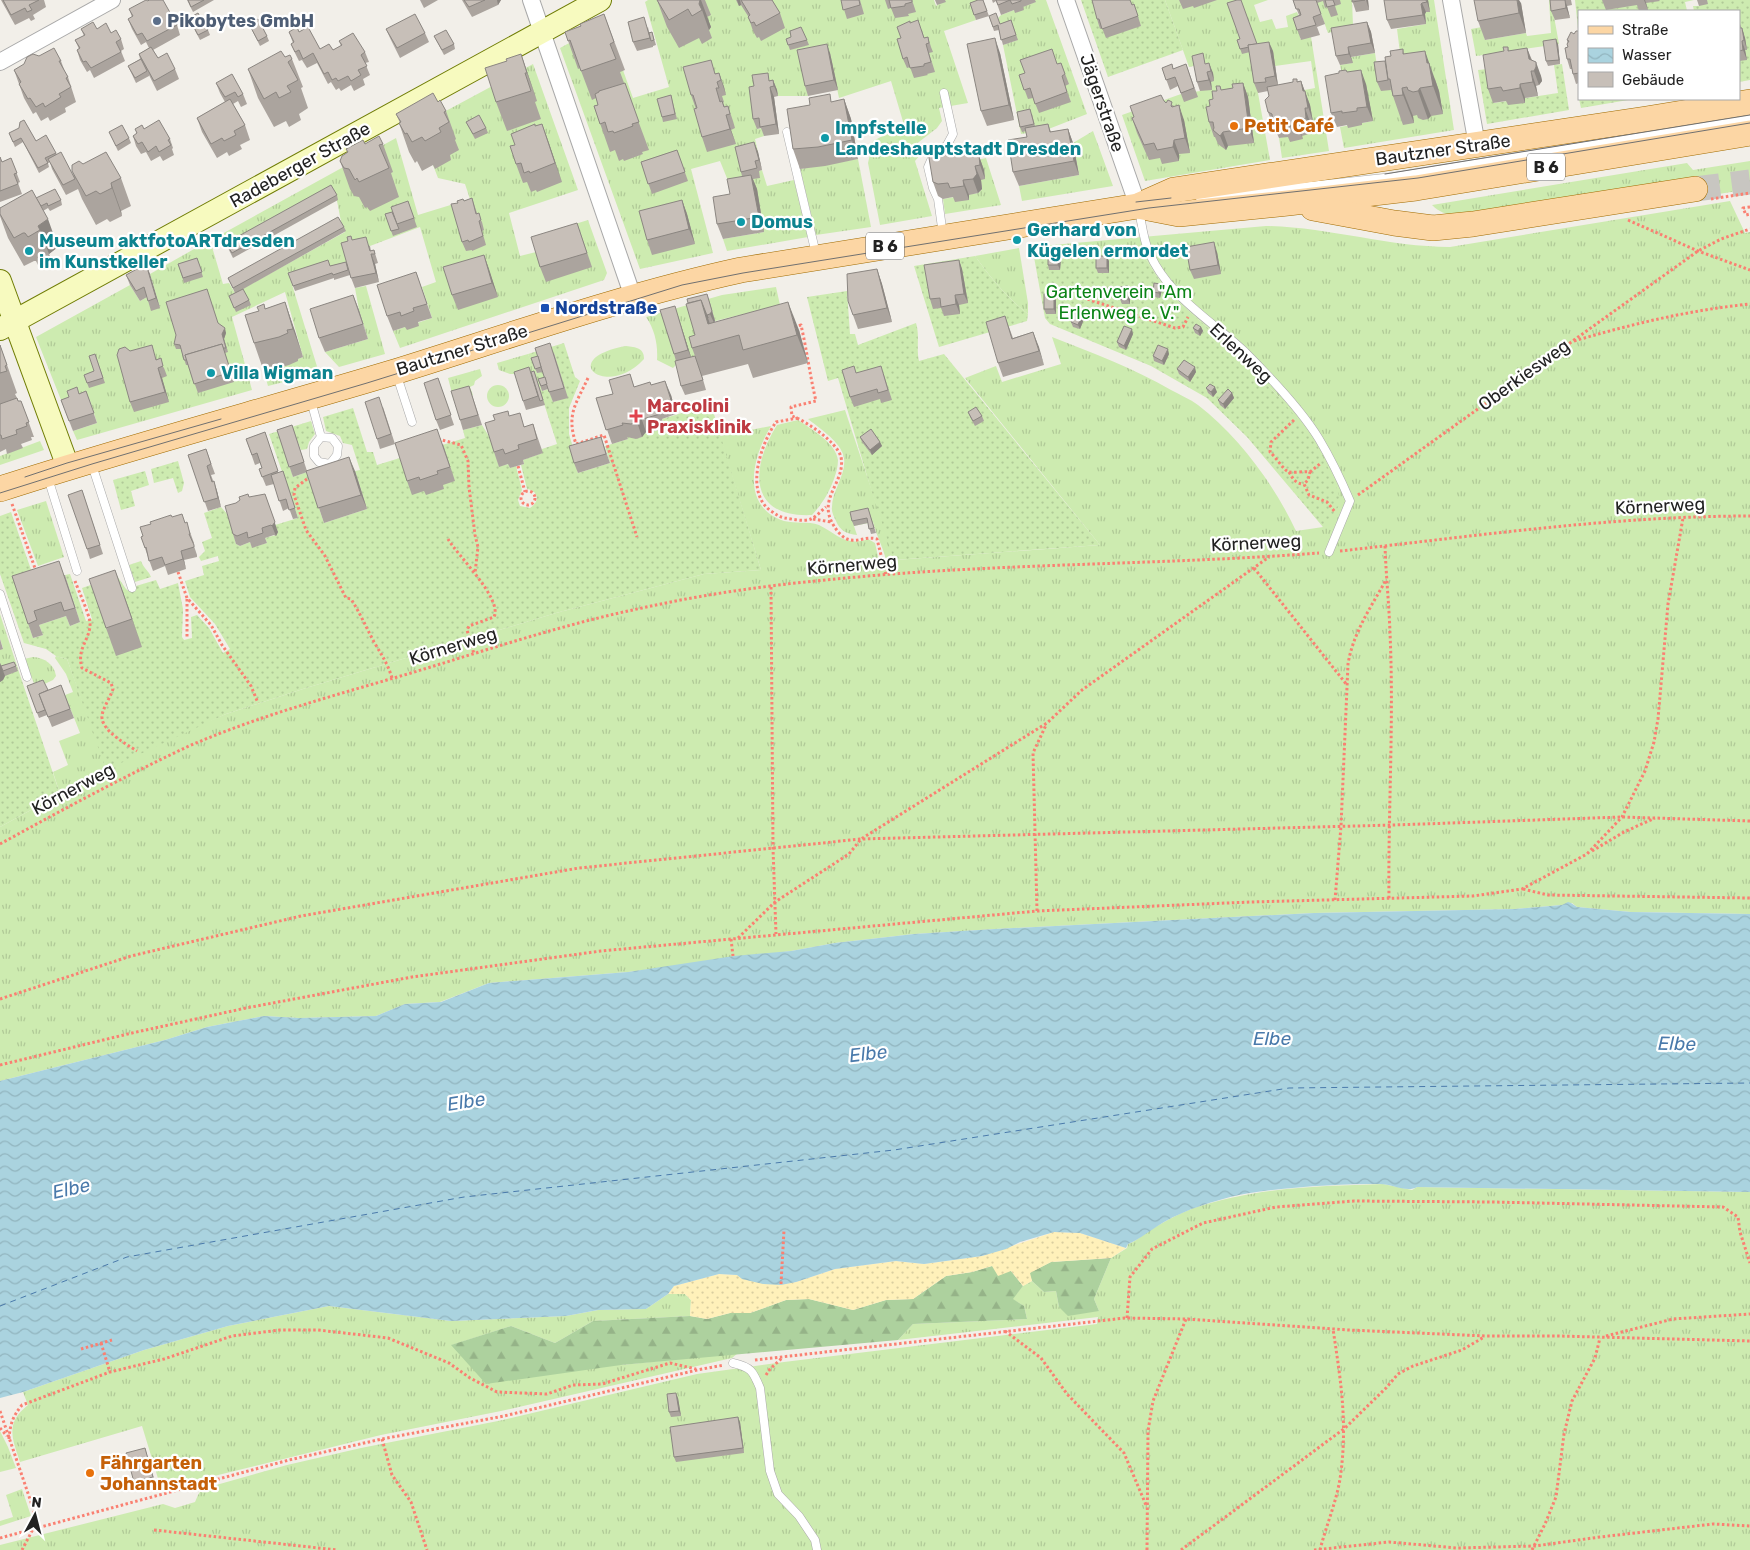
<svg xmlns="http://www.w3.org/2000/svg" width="1750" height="1550" viewBox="0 0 1750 1550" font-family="Rubik,sans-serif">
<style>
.grass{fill:url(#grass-tufts)}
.forest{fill:url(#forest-firs)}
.sand{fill:url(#sand-dots)}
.garden{fill:url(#garden-dots);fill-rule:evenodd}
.water{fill:url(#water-waves)}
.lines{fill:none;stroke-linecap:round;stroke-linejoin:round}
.ferry{stroke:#4a7aab;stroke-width:1;stroke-dasharray:6 5;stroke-linecap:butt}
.primary-tunnel{stroke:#c8c6c1;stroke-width:25;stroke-dasharray:25 12;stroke-linecap:butt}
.lane-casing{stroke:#a9a9a9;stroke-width:9}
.street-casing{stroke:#a9a9a9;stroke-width:18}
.secondary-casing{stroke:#707d05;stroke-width:24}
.primary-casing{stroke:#a06b00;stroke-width:26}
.path{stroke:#fa8072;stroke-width:3;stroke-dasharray:2.5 2.5;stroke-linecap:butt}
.lane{stroke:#fff;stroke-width:8}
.street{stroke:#fff;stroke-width:16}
.secondary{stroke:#f7fabf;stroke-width:22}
.primary{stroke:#fcd6a4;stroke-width:25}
.tram{stroke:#707070;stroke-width:1}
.wall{fill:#aba49e}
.shaded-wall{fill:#8b8681}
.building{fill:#c7bfb8;stroke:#8b8681}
.service-dot{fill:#5c6f8a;stroke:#fff;stroke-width:2}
.food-dot{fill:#e8710a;stroke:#fff;stroke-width:2}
.culture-dot{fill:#0f9aa8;stroke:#fff;stroke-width:2}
.transit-dot{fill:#1a4fb4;stroke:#fff;stroke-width:2}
.health-dot{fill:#e0444e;stroke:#fff;stroke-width:2}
.labels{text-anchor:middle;stroke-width:4.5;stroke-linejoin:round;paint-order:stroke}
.shield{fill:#fff;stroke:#646464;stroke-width:1}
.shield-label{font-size:16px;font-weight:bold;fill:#222}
.service-label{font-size:18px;font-weight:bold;fill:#4e5e75;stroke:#fff;text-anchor:start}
.street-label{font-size:18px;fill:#222;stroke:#fff}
.food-label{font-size:18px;font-weight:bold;fill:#c56008;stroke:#fff;text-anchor:start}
.culture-label{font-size:18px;font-weight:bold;fill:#0d838f;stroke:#fff;text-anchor:start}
.park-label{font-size:18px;fill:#0c8416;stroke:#fff}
.transit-label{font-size:18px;font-weight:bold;fill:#164399;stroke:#fff;text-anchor:start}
.health-label{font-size:18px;font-weight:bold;fill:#be3a42;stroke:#fff;text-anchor:start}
.water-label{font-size:19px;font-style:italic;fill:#4a7aab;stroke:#fff}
</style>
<defs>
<pattern id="grass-tufts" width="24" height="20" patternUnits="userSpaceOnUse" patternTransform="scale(1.25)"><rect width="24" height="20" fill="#cdebb0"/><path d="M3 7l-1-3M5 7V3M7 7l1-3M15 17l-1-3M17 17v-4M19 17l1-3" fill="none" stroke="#b0c997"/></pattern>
<pattern id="forest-firs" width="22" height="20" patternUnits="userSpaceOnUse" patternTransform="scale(1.25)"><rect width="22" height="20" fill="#add19e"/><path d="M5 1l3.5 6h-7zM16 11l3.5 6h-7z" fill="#95b388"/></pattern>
<pattern id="sand-dots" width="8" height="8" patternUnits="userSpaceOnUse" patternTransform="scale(1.25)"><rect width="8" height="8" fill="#fff1ba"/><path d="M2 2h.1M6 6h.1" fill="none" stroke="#dacea0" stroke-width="1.8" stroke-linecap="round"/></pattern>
<pattern id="garden-dots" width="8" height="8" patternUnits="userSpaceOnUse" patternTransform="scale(1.25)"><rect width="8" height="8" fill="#cdebb0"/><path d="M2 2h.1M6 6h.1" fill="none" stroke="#b0c997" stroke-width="1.8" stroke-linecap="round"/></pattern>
<pattern id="water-waves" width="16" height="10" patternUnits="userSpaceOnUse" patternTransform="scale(1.25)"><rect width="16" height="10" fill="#aad3df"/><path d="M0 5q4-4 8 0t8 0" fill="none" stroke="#92b5bf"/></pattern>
</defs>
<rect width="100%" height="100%" fill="#f2efe9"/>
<g class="grass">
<path d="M648 0H934L936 6 944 0H983L984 3 972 8 976 20 944 31 968 103 939 108 942 121 937 128 915 145 920 155 915 161 932 216 880 225 868 163 873 141 904 125 891 81 839 98 830 54 801 59 808 96H778L777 90 757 129 762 128 764 136 755 139 758 152 738 157 759 171 762 170 767 186 794 180 808 237 727 251 723 239 764 232 733 193 720 161 691 169 713 253 640 269 560 48 606 23 633 98 669 87 645 2Z"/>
<path d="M1035 0H1046L1087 114 1046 130 1021 134 1003 45 1017 40 1012 25 1002 29 998 18 1001 15 1035 2Z"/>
<path d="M1165 0H1268L1254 5 1260 22 1272 19 1276 29 1288 27 1286 16 1297 12 1300 19V39L1311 37 1329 151 1282 158 1279 138 1312 132 1306 96 1294 92 1315 88 1311 61 1275 66 1258 93 1270 160 1145 181 1122 115 1181 94 1200 91 1207 63 1189 67Z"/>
<path d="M1316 0H1352L1353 26 1328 33Z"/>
<path d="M1423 0H1434L1454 130 1344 148 1340 127 1373 121 1345 88 1340 65 1352 63 1351 57 1375 53 1378 72 1402 68 1397 29 1426 24Z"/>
<path d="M1549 0H1551L1559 44 1476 56 1471 29 1482 27 1485 40 1526 33 1527 36 1551 33Z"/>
<path d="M533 64 578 190 509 213 520 256 536 252 559 229 588 220 607 273 604 280 400 348 393 331 432 318 422 287 436 282 420 227 370 246 348 267 332 271 329 265 290 278 319 373 268 386 264 372 303 357 285 292 232 317 252 390 77 440 73 431 97 423 90 401 65 410 36 337 130 285 140 301 147 297 160 308 150 274 210 240 223 284 229 283 235 293 345 232C338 218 340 204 333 190L228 248 222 234 396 138 418 215 470 199 465 184 438 178 433 165 403 134Z"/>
<path d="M1093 131 1113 186 1022 201 1019 186 1079 175 1073 143Z"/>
<path d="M986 158 1001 205 945 214 943 199 978 193 982 189 977 160Z"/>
<path d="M858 159 871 227 816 235 800 169Z"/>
<path d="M1750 161V189L1700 197 1455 216C1446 214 1439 212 1432 205L1687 163 1693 170Z"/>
<path d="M1730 201 1745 233 1750 232V914L1631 912 1577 907 1572 903 1562 905 1515 909 1314 913 995 929 914 934 835 943 791 951 628 972 489 983 440 1002 405 1004 376 1016 299 1018 264 1016 207 1027 165 1040 0 1081V827L60 794 53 772 68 765 59 741 80 733 65 695 73 692 66 674 55 658 56 656 67 659 107 769 177 735 226 714 306 688 556 613 704 574 761 570 720 436 771 426C753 456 739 506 784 521 796 524 808 521 819 525 837 534 846 547 868 539L875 543 879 561 886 560C883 547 876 535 873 522L854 526 857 535C847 534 840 531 836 521 834 517 831 511 832 507 832 489 849 472 843 454 838 440 819 428 808 419L845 410 895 560 1100 545 965 378 996 366 1002 382 1061 364 1052 337C1093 353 1133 368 1171 390 1180 395 1190 399 1198 405 1239 437 1274 484 1296 531L1323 527 1280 398 1242 359 1166 290 1145 258 1041 246 1266 226C1328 227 1388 247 1450 247Z"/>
<path d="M1019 248 1028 303V314C1006 297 991 278 975 256Z"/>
<path d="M366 286 385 354 339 367 325 352 368 339 359 310 355 288Z"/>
<path d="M776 287 780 305 715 321 710 304 705 364H677L673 368 657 360C658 345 655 330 646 317L722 295Z"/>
<path d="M626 346C636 347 644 348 644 359 607 400 555 359 626 346Z"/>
<path d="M528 354 536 376 517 382 515 374H510L499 370 497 363Z"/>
<path d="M480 369 482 376 475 381 474 385 470 387 473 395 454 401 448 378Z"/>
<circle cx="498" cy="396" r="11"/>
<path d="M798 420C811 429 836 443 838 460 838 467 836 473 834 479 829 493 822 504 812 515 748 518 750 468 777 425Z"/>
<path d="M40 441 44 450 0 465V456Z"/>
<path d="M46 501 64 557 38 566 17 510Z"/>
<path d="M0 614 17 666 0 670V650L3 648 0 639Z"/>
<path d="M33 657C45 658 54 664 56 676L53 680 36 688 24 659Z"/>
<path d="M1383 1184 1412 1190 1417 1187 1750 1192V1550H0V1545L163 1504 175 1508 195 1502 198 1495 202 1489 287 1465 361 1448 503 1420 697 1374 784 1362 1097 1324 1098 1317 898 1340 913 1324 1027 1319 1024 1306 1012 1299 1023 1286 1032 1281 1044 1292 1056 1291 1059 1307 1099 1311 1094 1299 1111 1258 1127 1248 1128 1244C1134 1242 1139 1238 1144 1234 1160 1224 1177 1214 1194 1208 1255 1187 1320 1186 1383 1184Z"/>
<path d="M668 1294H685L691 1300 690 1316 593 1321 555 1343 511 1326 452 1345 621 1365 738 1353 732 1358 501 1411 381 1435 210 1477 160 1485 142 1426 20 1462C12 1438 5 1423 28 1405L23 1392 144 1350 228 1326 329 1306 451 1321 566 1316 598 1310 646 1309Z"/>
<path d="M0 1431 8 1447 16 1468 0 1472Z"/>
<path d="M22 1489 31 1516 0 1526V1521L13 1517 6 1495Z"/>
</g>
<g class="forest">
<path d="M1111 1258 1094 1299 1099 1311 1068 1316 1059 1307 1056 1291 1044 1292 1032 1281 1029 1273 1051 1262Z"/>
<path d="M992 1266 1011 1271 1023 1286 1013 1299 1024 1306 1027 1319 913 1324 898 1340 621 1365 486 1384 451 1345 511 1326 555 1343 593 1321 690 1316 707 1319 730 1313H750L786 1300 809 1299 853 1310 886 1300 913 1299 946 1276 972 1272Z"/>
</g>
<path class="sand" d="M1054 1232 1080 1233 1126 1248 1111 1258 1051 1262 1030 1273 1032 1281 1023 1286 1011 1271 998 1276 992 1266 972 1272 946 1276 913 1299 886 1300 853 1310 809 1299 786 1300 750 1313H730L707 1319 690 1316 691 1300 685 1294H668L674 1286 719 1274 737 1275 747 1280 784 1284 796 1282 835 1269 896 1261 924 1264 982 1256Z"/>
<g class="garden">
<path d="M1081 0H1165L1183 50 1108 77Z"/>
<path d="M1575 0H1694L1685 2 1687 11H1579V38Z"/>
<path d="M1699 0H1750V80L1739 82V11H1694L1693 6H1699Z"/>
<path d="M1562 64 1569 110 1487 124 1478 70 1488 69 1494 103 1558 93 1554 65Z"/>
<path d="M1579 99H1634L1581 108Z"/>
<path d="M1032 246 1145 258 1166 290 1242 359 1280 398 1315 441 1334 480 1341 502 1333 516 1323 527 1247 437 1207 398 1151 366 1050 324 1045 318Z"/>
<path d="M975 256C991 278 1006 297 1028 314L1027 321 939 347 914 266Z"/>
<path d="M847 291 850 334H855L858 345 916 323C920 336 916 348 919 361L944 354 1100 545 894 560 870 486 838 378 828 381 807 297Z"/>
<path d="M564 343 575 377 580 381 569 408V434L575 455 573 456 578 473 610 463 605 446 628 439 627 437C637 436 638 442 646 432L648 433 665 428 662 419 711 404 761 570 704 574 556 613 306 688 226 714 106 770 67 659 56 656 46 649 24 643 0 574V516L11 512 36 584 18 591 33 638 43 635 39 625 66 616 70 626 80 622 65 575 70 574 86 621 92 619 82 588 117 576 126 589 130 592 136 586 156 580 160 589 178 583 183 609 182 637 184 640 192 638 191 617 197 615 209 628 223 653 230 649 215 624 190 597 185 581 204 575 202 566 219 561 218 556 201 561 199 557 205 551 202 542 212 538 204 513 221 507 229 516 236 544 240 546 250 542 252 547 267 543 265 538 276 535 278 532 275 525 298 518 269 434 311 421 315 434 309 442 307 449 301 450 295 435 281 440 293 477 307 472 324 523 367 509 355 471 360 470 352 445 343 443 340 436 326 431 323 417 353 408 367 452H373L377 465 465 438 463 430 482 425 490 438 499 466 509 464 510 468 516 466 522 490 518 500 520 506 530 508C540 502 539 491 527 489L521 465 524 464 523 460 542 453V449L557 444 528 354ZM554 353 567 397 553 402 549 389 542 391 540 384 547 382 543 371 537 373 533 363 540 360 539 357Z"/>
<path d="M178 461 184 483 182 491 178 493 173 478 154 483 151 469Z"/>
<path d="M145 471 149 485 131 491 135 506 121 510 113 480Z"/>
<path d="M141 561C144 569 149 571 151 577L135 582 129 565Z"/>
<path d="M17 666 60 794 0 827V671Z"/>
</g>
<path class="water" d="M1568 902 1571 903 1577 907 1631 912 1750 914V1192L1417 1187C1407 1193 1392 1184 1380 1184 1337 1184 1282 1187 1239 1195 1213 1201 1187 1209 1164 1222 1152 1229 1140 1239 1128 1244L1126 1248 1080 1233 1054 1232 1020 1242 1006 1249 982 1256 924 1264 896 1261 835 1269 796 1282 781 1285 763 1284 742 1279 737 1275 719 1274 674 1286 668 1294 646 1309 598 1310 566 1316 451 1321 329 1306 228 1326 144 1350 23 1392 0 1398V1081L165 1040 207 1027 264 1016 299 1018 376 1016 405 1004 441 1002 489 983 628 972 734 956 791 951 835 943 914 934 995 929 1314 913 1515 909 1562 905Z"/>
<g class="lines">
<path class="ferry" d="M0 1306 127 1257 464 1197 894 1150 1289 1088 1750 1083"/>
<path class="primary-tunnel" d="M1695 189 1750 182"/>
<defs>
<g id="lane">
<path d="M787 132 816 254"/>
<path d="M1200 198 1393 177 1750 119"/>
<path d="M1139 209C1141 222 1143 235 1147 247 1164 294 1210 319 1245 352 1269 376 1302 411 1319 439 1331 459 1341 480 1350 501L1329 552"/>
<path d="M943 235 938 199 933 188 928 167 932 158 947 145 953 134 944 93"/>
<path d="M397 376 412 422"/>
<path d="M311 401 321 437 332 438 338 446 337 455 330 464 319 462 314 456V446L321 437"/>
<path d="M92 465 132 588"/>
<path d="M48 478 77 571"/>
<path d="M0 594 27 677"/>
<path d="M733 1363C751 1367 753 1371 760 1388L770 1471 778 1494 799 1516 815 1540 817 1550"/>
</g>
<g id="street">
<path d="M531 0 633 297"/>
<path d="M1066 0 1138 206"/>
<path d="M1451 0 1477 145"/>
<path d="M0 62 112 0"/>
</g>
<g id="secondary">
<path d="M0 281 68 467"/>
<path d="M0 329 600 0"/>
</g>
<g id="primary">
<path d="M1138 206 1179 214 1288 203 1416 188 1750 133"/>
<path d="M1313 208 1394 223 1433 228 1473 224 1695 189"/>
<path d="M0 489C129 447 261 412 391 373 507 337 622 296 741 270L1138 206 1174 190 1646 119 1750 102"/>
</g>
</defs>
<use href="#lane" class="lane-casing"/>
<use href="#street" class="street-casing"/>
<use href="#secondary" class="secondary-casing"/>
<use href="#primary" class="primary-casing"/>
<g class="path">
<path d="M1711 199 1750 193"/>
<path d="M1750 207 1743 208 1746 215 1750 214"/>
<path d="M1628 220 1698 251 1750 270"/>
<path d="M1078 296 1175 328 1183 327 1188 317"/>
<path d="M794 327 801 325C807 351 810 376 816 401L791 407 792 416C806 421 837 442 841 457 846 483 816 498 834 526 837 531 842 537 847 539 857 543 865 536 877 539L886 575"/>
<path d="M1574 341C1632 324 1690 310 1750 304"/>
<path d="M588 378C576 404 566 414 576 444L604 435 637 537"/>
<path d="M798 418 776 422C761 444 744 492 771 511 776 514 779 517 785 518 792 519 804 522 811 519 816 517 822 510 826 507"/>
<path d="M1294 420 1271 442 1270 452C1276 457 1284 471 1289 472 1295 473 1304 471 1310 472L1308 480 1304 484 1309 495 1327 502 1335 512"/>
<path d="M438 439 461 445 468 461 469 487 475 535 478 547 475 573"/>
<path d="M518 466 525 492"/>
<path d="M1289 472C1293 479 1296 484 1304 484"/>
<path d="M1310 472 1321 463"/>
<path d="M311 476 295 488 294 495 306 530 325 556 346 598 351 599C360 613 366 627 374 642 381 654 388 664 392 678"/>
<circle cx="528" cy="498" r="7"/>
<path d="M1358 495 1698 251 1721 239 1750 229"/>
<path d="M12 504 36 571"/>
<path d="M813 519 831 522"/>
<path d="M448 539C457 555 503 599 494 617L469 626 467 630 474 654"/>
<path d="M1385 546C1386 575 1389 604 1390 633 1394 722 1388 810 1389 899"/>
<path d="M1340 551C1476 536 1613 516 1750 516"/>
<path d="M1254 568 1347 685"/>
<path d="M178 572 187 598 211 625 222 645 251 686 258 703"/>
<path d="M75 581C79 592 88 611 90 622 91 640 76 647 82 668L111 683 113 689C110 698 104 706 102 715 100 730 126 744 137 751"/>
<path d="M771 587 773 848 776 934"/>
<path d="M187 599V637"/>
<path d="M0 844C62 810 125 776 189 746 261 715 336 695 411 673 487 650 564 624 642 608 709 593 778 584 846 578 1003 563 1162 565 1319 553"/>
<path d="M1592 851 1624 832 1655 818"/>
<path d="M1523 889 1548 895 1750 898"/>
<path d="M1335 900 1341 826 1348 664C1353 633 1371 607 1386 580"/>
<path d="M1037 911 1033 753 1046 725"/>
<path d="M738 938 775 902 849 854 861 839 1047 723 1082 690 1269 557"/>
<path d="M731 939 733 956"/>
<path d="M0 999 131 956 301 916 579 868 861 839 1394 825 1622 817 1750 821"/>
<path d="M0 1065 132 1033 246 1008 412 977 601 951 1037 911 1251 902 1473 896 1522 889 1587 854 1622 817 1645 771 1654 742 1658 719 1668 604 1683 518"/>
<path d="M781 1284 784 1230"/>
<path d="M1127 1318 1130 1277 1152 1249 1203 1223 1276 1207 1354 1201 1492 1202 1723 1207 1738 1217 1740 1232 1750 1263"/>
<path d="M1005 1331 1041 1358 1067 1394 1124 1453 1146 1505"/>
<path d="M1606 1336 1673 1319 1750 1314"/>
<path d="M101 1343 110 1372"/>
<path d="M81 1349 112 1340"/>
<path d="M755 1360 1125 1318 1186 1319 1349 1330 1486 1336H1558L1750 1341"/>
<path d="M766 1375 770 1369 782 1358"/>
<path d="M0 1411 34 1511 33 1529 22 1550"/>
<path d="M0 1428 7 1436"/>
<path d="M9 1439C10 1424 13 1416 22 1405L110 1372 164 1359 232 1336 280 1330H318L388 1338 449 1363 470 1378 497 1392 547 1394 573 1385 602 1384 670 1363 696 1369"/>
<path d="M382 1439 392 1475 411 1502 427 1550"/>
<path d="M154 1530 337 1550"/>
<path d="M0 1538 289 1460 382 1439 504 1416 697 1370 724 1365"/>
<path d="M1147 1550 1148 1431 1153 1401 1186 1319"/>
<path d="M1181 1550 1345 1428 1386 1388 1398 1374 1413 1366 1462 1350 1484 1337"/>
<path d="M1314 1550 1389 1542 1457 1548 1535 1546 1600 1537 1713 1524 1750 1526"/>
<path d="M1320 1550C1326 1526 1336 1503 1340 1479 1348 1425 1341 1382 1333 1329"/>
<path d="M1532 1550 1545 1524 1556 1497 1564 1434 1572 1401 1595 1358 1600 1338"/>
</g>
<use href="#lane" class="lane"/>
<use href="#street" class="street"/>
<use href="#secondary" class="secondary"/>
<use href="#primary" class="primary"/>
<g class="tram">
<path d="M1385 174 1750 115"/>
<path d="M1136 202 1171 198"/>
<path d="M25 477 67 463 221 419"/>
<path d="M0 493 92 464 367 383 682 285 743 273 1149 208 1418 178 1750 123"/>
</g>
</g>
<g class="wall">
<path d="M1 0H44L46 7 33 15 35 19 31 21 29 18 15 25Z"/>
<path d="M187 0H214L193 12Z"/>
<path d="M420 0H438L424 8Z"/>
<path d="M462 0H501L498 5 472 17Z"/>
<path d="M657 0H705L711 15 707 17 711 27 709 30 712 38 702 44 699 38 679 48 667 27Z"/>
<path d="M736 0H772L780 13 785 28 761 41 759 37 757 38 753 31 748 16 741 5 739 6Z"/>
<path d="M841 0H860L864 14 847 19Z"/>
<path d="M885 0H912L916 12 908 14 909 16 895 18 891 8 888 9Z"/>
<path d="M935 0H945L946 2 937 5Z"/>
<path d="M983 0 989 16 976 20 970 3Z"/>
<path d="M992 0H1035L1036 2 1023 7 1024 10 1015 13 1014 10 1001 15 996 1 993 3Z"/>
<path d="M1179 0H1217L1194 8 1193 6 1183 9Z"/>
<path d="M1293 0H1340L1341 4 1335 6 1338 15 1331 17 1327 7 1325 8 1323 1 1317 3 1325 24 1317 27 1320 35 1301 40 1293 18 1299 15Z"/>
<path d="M1352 0H1368L1369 10 1356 12Z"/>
<path d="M1428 0 1430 12H1426L1425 14 1426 24 1391 29 1387 20Z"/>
<path d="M1550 0H1571L1572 5 1567 6 1570 18 1555 20 1551 11Z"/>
<path d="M1602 0H1659L1660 1 1646 3 1648 10 1639 11 1637 5 1606 10Z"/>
<path d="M1697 0H1707L1708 4 1699 6Z"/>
<path d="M1521 3 1526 33 1485 40 1478 21Z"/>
<path d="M1134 4 1141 26 1106 38 1102 28 1100 29 1097 19Z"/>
<path d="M129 9 177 25 180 35 153 50 158 58 175 69 179 79 157 91 149 75V76L136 83 128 66 140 59 139 54 149 48 146 42 141 45 132 29 128 19 132 17Z"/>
<path d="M604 14 625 70 620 72 649 150 642 152 643 154 624 161 623 159 619 161 615 150 610 152 594 106 598 105 596 98 592 100 580 68 578 69 565 32 581 26Z"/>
<path d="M989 16 1000 24 1011 20 1018 40 1003 45 999 30 994 31Z"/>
<path d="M189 18 208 30 210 35 200 40 191 23Z"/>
<path d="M1739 21 1745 38 1747 50H1745L1747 60 1739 61Z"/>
<path d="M1367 22 1371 32 1375 53 1351 57 1353 63 1340 65 1336 56Z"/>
<path d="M910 23 922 30 924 38 928 37 931 47 933 52 929 53 935 72 927 74 928 75 914 78 910 67 907 68 903 59 901 38Z"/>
<path d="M249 24 267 36 269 41 260 46Z"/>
<path d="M648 27 649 32H652L656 45 653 46V47L637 51 633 42Z"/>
<path d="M81 29H97L111 33 121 39 124 49 121 51 125 61 94 78 90 70 87 72 80 60 77 50 79 49 75 40 84 36Z"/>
<path d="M386 29 425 33 429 42 400 58 390 38Z"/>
<path d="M1579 31V83L1576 84 1573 74 1572 69H1570L1567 59 1568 47 1567 40Z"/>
<path d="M289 32H299L320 49 333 50 341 46 339 41 365 52 369 62 365 63 370 75 363 79 365 85 354 91 351 85 341 91 339 88 336 90 331 82 328 84 317 63 307 68 302 60 299 61 295 53 291 44 293 43Z"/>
<path d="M434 36 454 44 455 49 444 55Z"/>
<path d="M786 39 807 40 809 45 790 50Z"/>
<path d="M1237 40 1257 44 1273 51 1278 85 1301 81 1310 105 1313 122H1310L1312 133 1302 136 1303 139 1290 142 1288 137 1279 138 1274 127 1273 126 1268 112 1269 96 1268 91 1258 93 1254 83 1250 52 1242 54Z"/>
<path d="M1558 44 1560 64 1548 66 1546 61Z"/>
<path d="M1508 47 1509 51 1527 48 1532 60 1541 76 1542 81 1539 85 1536 86 1538 96 1525 98V103L1508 105 1506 101 1493 103 1488 89 1504 51Z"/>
<path d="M1403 49 1404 54 1435 79 1439 91 1443 114 1431 116 1428 119 1423 120 1418 118 1417 115 1413 116 1414 123 1403 125 1393 96 1390 86 1391 90 1381 91 1377 82 1391 56Z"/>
<path d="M830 53 838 90 808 96 805 86Z"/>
<path d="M1000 53 1014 120 987 126 981 111Z"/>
<path d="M521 54 537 101 535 102 541 119 507 131 496 102 507 61Z"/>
<path d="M285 57 292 59 303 87 301 88 308 108 299 114 301 120 289 127 286 121 274 127 258 98 248 69Z"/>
<path d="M61 61 65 72 68 77 76 102 65 108 66 112 50 121 48 117 41 121 36 112 33 114 24 98 14 70Z"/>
<path d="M1061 63 1069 84 1065 86 1071 102 1039 113 1033 98 1028 99 1019 75Z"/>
<path d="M1207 63 1213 73 1214 81 1211 82 1212 90 1200 91 1197 82Z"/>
<path d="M1186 64 1198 97 1184 102 1178 86 1170 90 1162 68 1173 69Z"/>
<path d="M1347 72 1366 84 1373 121 1362 123V125L1348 128 1347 125 1337 127 1331 113Z"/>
<path d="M716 73H719L724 87 726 95 722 96 724 102 723 103 725 107 728 106 733 121 735 128 731 130 736 144 707 152 702 137 696 109 691 95Z"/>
<path d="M771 80H773L777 90 778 96 774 97 779 134 764 136 761 128 757 129 753 119 754 86Z"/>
<path d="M216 83 243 94 247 104 241 107 238 101 233 104 245 125 250 140 240 145 242 149 229 156 227 152 217 158 202 132 197 118 225 102 220 93Z"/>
<path d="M1243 83 1248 97 1254 143 1228 146 1226 150 1218 144 1215 137H1214L1209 122 1210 106 1213 99 1222 90 1233 88Z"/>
<path d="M671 95 677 119 663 122 662 117Z"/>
<path d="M844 99 851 119 858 159 825 166 800 169 793 149Z"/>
<path d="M1164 101 1174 106 1184 120 1190 153 1179 154V161L1162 164 1160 158 1149 160 1137 133 1132 118Z"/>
<path d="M438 102 446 111 456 139 455 140 459 150 450 155 451 160 435 169 433 165 422 171 417 161 415 163 409 152 399 123H400L396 114Z"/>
<path d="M1032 114 1035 126 1048 124 1051 132 1068 129 1073 143 1079 175 1019 186 1013 172 1027 137 1026 131 1022 132 1020 127Z"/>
<path d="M466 122 486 128 488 133 475 139Z"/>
<path d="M542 124 562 182 537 192 536 190 531 192 527 182 523 183 516 164 515 145 535 126Z"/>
<path d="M135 129H144L170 139 173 148 172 149 174 155 163 161 160 156 151 161 146 152 141 154 136 146 133 136 137 134Z"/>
<path d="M109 132 129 138 131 143 118 151Z"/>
<path d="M9 133 36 141 56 153 74 176 72 171 83 164 121 178 131 206 121 211 122 216 110 222 107 219 96 225 82 199 78 189 66 195 52 169 50 162 48 163 49 167 39 173 23 142 15 147Z"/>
<path d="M754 142 758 152 762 170 759 171 760 178 753 179 757 189 764 232 723 239 717 224 730 194 742 176 741 172Z"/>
<path d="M365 144H383L393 172 391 173 399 197 370 211 367 207 365 208 359 197 354 196 350 189 340 161 348 153 346 149Z"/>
<path d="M972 146 976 156H979L984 170 985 179 981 180 982 189 978 193 969 195V200L955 202 953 197 943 199 938 196 933 182Z"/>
<path d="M677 150 688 181 652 194 641 162Z"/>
<path d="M0 157 2 162 11 158 20 182 18 183 22 194 0 202Z"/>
<path d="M337 195 338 200 233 258 228 248 226 243Z"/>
<path d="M36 198 61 200 62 205 50 211 48 208 43 211 58 247 49 254 51 258 38 265 36 261H34L24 266 8 238 0 216V208Z"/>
<path d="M472 198 477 213 482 222 484 230 482 231 486 245 472 251V250L466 251 462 242 464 201Z"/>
<path d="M682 200 687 214 695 244 652 255 647 240Z"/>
<path d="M408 201 417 227 393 236 385 214 392 212Z"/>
<path d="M577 223 592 267 546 282 540 267Z"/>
<path d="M344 227 346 231 238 292 249 300 251 305 236 312 229 296 235 293 228 278Z"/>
<path d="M353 240 370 246 371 251 374 250 378 263 375 264 379 282 355 288 350 275 334 280V278L295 291 288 273 330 266 346 262Z"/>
<path d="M1217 252 1221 274 1194 279 1190 270Z"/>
<path d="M484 255 498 297 458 310 452 295Z"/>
<path d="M197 258 203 277 184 283 178 264Z"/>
<path d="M1061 258 1060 270H1049L1048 265Z"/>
<path d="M959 260 962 269 968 303 959 305 960 314 944 316 941 308 933 309 930 299Z"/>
<path d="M1109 261V273H1098L1096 268Z"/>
<path d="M146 264 160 308 151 311 147 297 140 301 130 285 126 275Z"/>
<path d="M877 269 882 284 892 322 858 329 853 315Z"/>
<path d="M416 272 432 318 418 322 419 326 407 330 405 327 393 331 387 316Z"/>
<path d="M1128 286 1130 291V304H1122L1120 299Z"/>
<path d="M1162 289 1160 298 1154 297 1153 292Z"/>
<path d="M353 295 368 339 325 352 319 338Z"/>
<path d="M1056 299V314H1046L1044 309Z"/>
<path d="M285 302 303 357 298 359V361L289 365 264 372 254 343 265 309Z"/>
<path d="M710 303 715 321 714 322 799 330 808 363 753 378 748 364 702 376 706 390 685 395 681 386 676 361 674 354 678 316 691 357 695 356 692 348 695 335Z"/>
<path d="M1082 314 1084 319 1080 329 1073 327 1071 322Z"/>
<path d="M1005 316 1013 338 1033 332 1044 365 1003 377 998 363Z"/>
<path d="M219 324 226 333 224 339 228 352 225 353 234 382 198 393 188 365H186L181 349H176L174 344Z"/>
<path d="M1201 327 1203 331 1200 336 1195 333 1193 328Z"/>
<path d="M1133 334 1126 350 1119 347 1117 342Z"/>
<path d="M0 345 17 393 15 394 17 398 18 401H21L34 437H31L32 440 21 444 23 448 7 454 6 449 0 452Z"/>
<path d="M130 351 157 359 164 368 167 376 162 378 169 402 134 412 130 402Z"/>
<path d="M554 353 568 398 553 402 548 389 542 391 538 379 545 377 543 372 537 373 531 358Z"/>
<path d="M95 354 105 383 89 388 84 375 94 371Z"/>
<path d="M1169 354 1164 365 1154 361 1153 356Z"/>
<path d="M1177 369 1196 372 1190 382 1179 374Z"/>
<path d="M534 371 545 405 526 410 523 401 531 372Z"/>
<path d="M857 373 884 375 892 400 881 403 880 399 854 407 850 397Z"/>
<path d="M630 374 634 387 651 385 671 395 676 414 662 419 665 428 648 433 646 432 642 437 636 439 627 437 628 439 612 444 596 398 613 394Z"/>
<path d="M438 378 454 425 440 430 436 420Z"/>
<path d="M469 386 482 425 463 430 460 420Z"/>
<path d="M1206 388 1217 392 1213 397 1208 393Z"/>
<path d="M86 391 97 423 73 431 61 400Z"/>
<path d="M1232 393 1234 398 1225 409 1220 405 1218 400Z"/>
<path d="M383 407 395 444 380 449 377 439Z"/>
<path d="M968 412 982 416 984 421 975 426 970 417Z"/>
<path d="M509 416 525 427 533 424 543 453 523 460 524 464 510 468 508 464 499 467 494 452Z"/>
<path d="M292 425 307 471H355L367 509 324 523 307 472 293 477 277 430Z"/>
<path d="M265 432 278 472 286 481 298 518 293 519 289 508 283 511 274 484 266 486 259 469 262 468 260 463 255 465 246 439Z"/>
<path d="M601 437 610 463 578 473 574 463Z"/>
<path d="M860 437 880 442 882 446 872 455 862 442Z"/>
<path d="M443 444 455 481 443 485 444 489 426 495 424 491 412 495 407 481Z"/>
<path d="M206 449 215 474 211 475 217 491 221 507 208 511 188 455Z"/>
<path d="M82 490 103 554 90 559 87 549Z"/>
<path d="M249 497 278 532 276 536 274 535 265 538 267 543 252 548 250 542 240 546 236 544 233 534 236 503Z"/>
<path d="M868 508 876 533 871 534 868 523 854 526 852 521Z"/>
<path d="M172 517 185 523 190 532 194 543H193L197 555V557L184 560 186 569 168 575 165 566 153 571 141 537Z"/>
<path d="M115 570 142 647 116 656 106 628Z"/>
<path d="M65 575 80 622 70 626 66 616 39 625 43 635 33 638 12 576Z"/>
<path d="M0 639 3 649 0 650Z"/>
<path d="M14 662 18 671 5 676 3 680 0 682V663L2 667Z"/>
<path d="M61 685 74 718 52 727 45 710 47 715 39 718 27 686 48 690Z"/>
<path d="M678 1398 681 1416 671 1417 669 1412Z"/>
<path d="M740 1422 744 1453 676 1462 674 1457Z"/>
<path d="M145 1448 155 1482 136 1487 134 1482Z"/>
</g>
<g class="shaded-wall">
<path d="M497 0H501L498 5Z"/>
<path d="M700 0H701L711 27 709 30 702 10 699 4Z"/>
<path d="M737 0H740L741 5 739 6Z"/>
<path d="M1366 0H1368L1369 10Z"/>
<path d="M1426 0H1428L1430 12 1427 2Z"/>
<path d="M1517 0H1519L1521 3 1526 33 1519 13Z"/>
<path d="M1565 0 1567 6 1570 18 1566 8Z"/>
<path d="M1644 0H1645L1646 3 1648 10Z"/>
<path d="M1422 3 1426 12 1425 14 1426 24 1423 15 1421 4Z"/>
<path d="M1367 22 1371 32 1375 53 1371 43Z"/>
<path d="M1742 28 1745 38 1747 50 1744 40Z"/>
<path d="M995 38 1000 53 1014 120 1009 105Z"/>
<path d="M1556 39 1558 44 1560 64 1559 60Z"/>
<path d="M1742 41 1745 50 1747 60 1743 50Z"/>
<path d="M1269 42 1273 51 1278 86 1275 76Z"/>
<path d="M827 44 830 53 838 90 834 80Z"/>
<path d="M1348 47 1351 57 1353 63 1349 54Z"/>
<path d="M1527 48 1532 62 1529 59Z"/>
<path d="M1425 51 1439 91 1443 114 1433 86 1427 63Z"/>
<path d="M521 54 531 83 537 101 527 73Z"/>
<path d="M1536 62 1541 76 1542 81 1539 85 1534 71Z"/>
<path d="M1209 63 1213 73 1214 81 1211 71Z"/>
<path d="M1361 70 1366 84 1373 121 1367 107Z"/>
<path d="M1531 71 1536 86 1538 96 1533 82Z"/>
<path d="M1207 72 1211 82 1212 90 1209 80Z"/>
<path d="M719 73 724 87 726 95 721 80Z"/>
<path d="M773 80 777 90 778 96 774 86Z"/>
<path d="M1301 81 1310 105 1313 122 1303 91Z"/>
<path d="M1243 83 1248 97 1254 143 1249 128Z"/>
<path d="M1520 84 1525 98V103L1520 88Z"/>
<path d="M770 87 774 97 779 134 776 124Z"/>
<path d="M1402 88 1413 116 1414 123 1403 95Z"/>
<path d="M1420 88 1431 116 1428 119 1418 91Z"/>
<path d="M844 99 851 119 858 159 852 140Z"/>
<path d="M1179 105 1184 120 1190 153 1185 138Z"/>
<path d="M1305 108 1310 122 1312 133 1306 118Z"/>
<path d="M726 115 731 130 736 144 730 129Z"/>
<path d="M1297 121 1303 139 1297 125Z"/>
<path d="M542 124 549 143 562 182 555 163Z"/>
<path d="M1068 129 1073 143 1079 175 1074 161Z"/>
<path d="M1223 132 1228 146 1226 150 1220 136Z"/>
<path d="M1174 140 1179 154V161L1173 147Z"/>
<path d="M754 142 758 152 762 170 759 160Z"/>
<path d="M979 156 984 170 985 179 980 165Z"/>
<path d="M975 166 981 180 982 189 978 193 973 179Z"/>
<path d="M751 175 757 189 764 232 759 217Z"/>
<path d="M963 180 969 195V200L964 186Z"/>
<path d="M111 183 121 211 122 216 112 188Z"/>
<path d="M682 200 687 214 695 244 689 229Z"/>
<path d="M48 219 58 247 49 254 40 230 38 226Z"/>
<path d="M1214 242 1217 252 1221 274 1218 265Z"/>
<path d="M1059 253 1061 258 1060 270 1058 265Z"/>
<path d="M371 254 375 264 379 282 376 273Z"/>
<path d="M484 255 489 269 498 297 492 283Z"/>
<path d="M1107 256 1109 261V273L1107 268Z"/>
<path d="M959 260 962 269 968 303 964 294Z"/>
<path d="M146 264 150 274 160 308 156 298Z"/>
<path d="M877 269 882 284 892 322 887 308Z"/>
<path d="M1160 284 1162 289 1160 298 1159 293Z"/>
<path d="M1128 286 1130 291V304L1128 299Z"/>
<path d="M707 294 715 321 714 323 710 314Z"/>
<path d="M1054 294 1056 299V314L1054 309Z"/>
<path d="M353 295 359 310 368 339 363 324Z"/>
<path d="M955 295 959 305 960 314 956 304Z"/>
<path d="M701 300 707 315 710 324H708Z"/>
<path d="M285 302 295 331 303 357 293 329Z"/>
<path d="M788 302 799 330 808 363 797 335Z"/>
<path d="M675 306 678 316 692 360 688 350Z"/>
<path d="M1082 314 1084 319 1080 329 1078 325Z"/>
<path d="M1201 327 1203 331 1200 336 1198 331Z"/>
<path d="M225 328 226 333 224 339 228 352 222 334Z"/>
<path d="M1132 329 1133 334 1126 350 1124 346Z"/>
<path d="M1033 332 1039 347 1044 365 1039 351Z"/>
<path d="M1168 349 1169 354 1164 365 1162 361Z"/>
<path d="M1195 367 1196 372 1190 382 1188 377Z"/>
<path d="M158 368 162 378 169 402 165 392Z"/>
<path d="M665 381 671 395 676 414 671 400Z"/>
<path d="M1215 387 1217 392 1213 397 1211 392Z"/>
<path d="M1232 393 1234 398 1225 409 1223 404Z"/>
<path d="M641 417 646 432 642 437 637 422Z"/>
<path d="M880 442 882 446 872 455 870 450Z"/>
<path d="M349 457 355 471 367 509 361 495Z"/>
<path d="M214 481 217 491 221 507 218 498Z"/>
<path d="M265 494 278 532 276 536 272 526Z"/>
<path d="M181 551 184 560 186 569 183 559Z"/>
<path d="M115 570 125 598 142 647 132 619Z"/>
<path d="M0 663 5 676 3 680 0 682Z"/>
<path d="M676 1393 678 1398 681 1416 679 1411Z"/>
<path d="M738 1417 740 1422 744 1453 743 1448Z"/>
</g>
<g class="building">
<path d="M3 0H39L29 5 32 10 27 12 25 8 11 15Z"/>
<path d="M146 0 148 1 149 0H163L177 25 147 41 142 33 137 35 128 19 133 16 129 9Z"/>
<path d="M188 0H204L191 7Z"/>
<path d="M464 0H485L469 7Z"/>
<path d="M657 0H700L699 4 702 10 692 16 688 9 669 20Z"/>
<path d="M741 0H772L780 13 756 26 754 22 751 23 748 17 750 15Z"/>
<path d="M841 0H859L860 5 843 10Z"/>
<path d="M889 0H912V2L905 4V6L891 8Z"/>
<path d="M978 0H983L987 11 974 15 970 3Z"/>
<path d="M996 0H1021V1L1012 4 1010 0 998 5Z"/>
<path d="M1092 0H1130L1132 5 1134 4 1138 16 1102 29 1099 19H1097Z"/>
<path d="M1237 0H1241L1257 44 1248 45 1249 47 1240 49 1237 40 1240 39 1227 3Z"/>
<path d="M1293 0H1316L1321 14 1313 17 1316 25 1297 30 1293 18 1301 15 1299 9H1296Z"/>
<path d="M1325 0H1333L1335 5 1327 7Z"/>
<path d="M1352 0H1365L1352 2Z"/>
<path d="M1384 0H1426L1427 2 1422 3 1421 4 1423 15 1387 20Z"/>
<path d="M1474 0H1517L1519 13 1478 21Z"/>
<path d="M1550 0H1565L1566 8 1551 11Z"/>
<path d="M198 13 208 30 198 35 189 18Z"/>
<path d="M996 13 1000 24 1011 20 1016 35 1001 40 998 25 993 27 989 16Z"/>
<path d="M415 14 425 33 397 48 386 29Z"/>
<path d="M604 14 614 42 610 44 616 59 581 71 570 40 568 41 565 32 581 26 580 24Z"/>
<path d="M644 17 650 38 633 42 628 22Z"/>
<path d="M258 19 267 36 258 41 249 24Z"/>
<path d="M918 20 924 38 928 37 929 43 926 44 931 62 924 64V66L910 68 907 57 903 59 897 39 901 38 897 27 910 21V23Z"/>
<path d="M93 22 97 29 106 23 111 33 116 30 121 39 116 42 121 52 91 68 86 61 83 62 77 50 80 48 75 40 85 35 81 29Z"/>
<path d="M1367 22 1371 43 1348 47 1349 54 1336 56 1331 28Z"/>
<path d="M1739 24V28H1742L1744 40 1742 41 1743 50 1739 51Z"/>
<path d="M297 27 299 32 308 27 320 49 329 44 333 50 342 45 339 41 353 33 365 52 361 55 367 66 358 70 361 75 351 81 348 76 338 81 336 78 332 80 328 72 324 74 313 53 303 59 299 50 295 52 291 44 294 42 289 32Z"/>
<path d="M801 27 807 40 788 45 786 39 791 37 790 31Z"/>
<path d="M446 30 454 44 442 50 434 36Z"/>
<path d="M1576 31H1579V73L1573 74 1570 59H1567L1565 48 1568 47 1567 44 1569 41 1567 40 1571 32 1574 34Z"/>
<path d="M652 32 654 40 651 41 649 33Z"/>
<path d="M995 38 1009 105 981 111 967 44Z"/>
<path d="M1556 39 1559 60 1546 61 1543 41Z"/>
<path d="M1269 42 1275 76 1265 78 1266 82 1254 83 1248 45Z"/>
<path d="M827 44 834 80 805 86 797 50Z"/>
<path d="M151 47 158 58 167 53 175 69 154 81 139 54Z"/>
<path d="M1503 47H1508V51L1527 48 1529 59 1536 62V67L1534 71H1531L1533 82 1520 84V88L1503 91 1501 87 1488 89 1483 55 1504 51Z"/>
<path d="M54 48 61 61H59L68 77 66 78 71 87 59 94 61 97 45 107 43 103 36 107 30 98 28 99 19 84 21 82 14 70 24 64 27 57 33 54 39 56Z"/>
<path d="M1052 49 1057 64 1061 63 1065 74 1062 76 1067 92 1035 104 1030 88 1024 90 1019 75 1025 73 1020 60Z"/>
<path d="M1403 49V54L1425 51 1427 63H1429L1433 86 1420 88 1418 91 1413 92 1408 90 1407 87 1402 88 1403 95 1393 96 1390 79H1388L1385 57 1391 56 1390 51Z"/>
<path d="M281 51 285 57 290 55 292 59 288 62 298 80 287 86 291 92 279 98 276 92 264 99 248 69Z"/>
<path d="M1203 53 1205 64 1209 63 1211 71 1207 72 1209 80 1197 82 1192 56Z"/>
<path d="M521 54 527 73H525L531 91 496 102 485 68 507 61 506 59Z"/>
<path d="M141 59 147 71 135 78 128 66Z"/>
<path d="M711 60 715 74 719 73 721 80 717 82 719 88H716L720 102 722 101 724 107 728 106 730 114 726 115 730 129 702 137 694 109 697 108 693 95H691L683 67Z"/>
<path d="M1385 61 1388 80 1377 82 1374 62Z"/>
<path d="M1172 64 1173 69 1186 64 1194 88 1181 93 1175 77 1166 80 1162 68Z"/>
<path d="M1346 70 1347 72 1361 70 1367 107 1357 108V111L1342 113V111L1331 113 1325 76 1339 73V71Z"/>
<path d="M768 73 769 81 773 80 774 86 770 87 776 124 760 127 759 118 753 119 749 87 754 86 752 75Z"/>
<path d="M232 74 243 94 238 97 235 92 225 97 216 83Z"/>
<path d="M1293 79H1297V82L1301 81 1303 91H1305L1308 108H1305L1306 118 1297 121V125L1284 127 1283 122 1273 124 1272 114 1268 112 1265 100 1269 96 1267 87 1293 82Z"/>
<path d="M625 83 639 122 632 124 633 126 614 133 613 131 608 132 605 122 600 124 594 106 598 105 595 94 599 92V91Z"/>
<path d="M1243 83 1249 128 1223 132 1220 136 1213 130 1214 128 1213 122H1209L1206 107 1210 106 1209 100 1213 99 1212 91H1217L1216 86H1220L1221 90 1233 88 1232 84Z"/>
<path d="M433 93 438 102 440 100 446 111 444 112 449 122 439 128 441 132 425 141 422 137 412 142 407 133 405 134 399 123 401 122 396 114Z"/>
<path d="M830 94 831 102 844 99 852 140 818 147 793 149 787 109 810 105 809 98Z"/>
<path d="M671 95 675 114 662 117 657 99Z"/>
<path d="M1161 95 1164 101 1166 103 1168 100 1172 102 1171 106 1172 107 1179 105 1185 138 1174 140 1173 147 1157 150 1154 143 1144 145 1132 118 1134 117 1130 106Z"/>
<path d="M230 99 245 125 234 131 236 135 224 141 222 138 211 144 197 118Z"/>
<path d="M1030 109 1034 124 1020 127 1017 112Z"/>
<path d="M479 115 486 128 473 134 466 122Z"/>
<path d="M24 120 36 141 46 135 56 153 45 158 48 163 38 168 21 138 13 142 9 133 19 128 20 122Z"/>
<path d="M159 120 170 139 168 140 171 145 159 152 156 146 148 152 142 142 138 144 133 136 137 133 135 129 142 125 144 129Z"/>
<path d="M535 124V126L542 124 555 163 530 173 529 171 524 173 521 163 516 164 510 146 515 145 511 134Z"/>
<path d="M1048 124 1050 132 1068 129 1074 161 1013 172 1008 140 1027 137 1025 128Z"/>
<path d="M122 125 129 138 116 146 109 132Z"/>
<path d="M379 136 383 144 379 145 389 168 359 182 357 178 355 180 349 169 344 168 340 161 342 156 348 152 346 149 363 140 365 144Z"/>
<path d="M754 142 759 160 755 161 757 168 741 172 735 147Z"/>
<path d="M972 146 974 156H979L980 165 975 166 977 174 973 179 963 180 964 186 950 188 948 183 938 184 933 182 928 152Z"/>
<path d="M677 150 685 172 648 184 641 162Z"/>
<path d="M61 152 75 179 63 185 48 159Z"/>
<path d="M106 152 121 178 111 183 112 188 100 194 96 191 86 196 72 171V165L79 161 83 164Z"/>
<path d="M0 157 2 162 11 158 17 173 14 174 18 184 0 191Z"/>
<path d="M751 175 759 217 717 224 713 197 730 194 727 179Z"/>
<path d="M331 185 337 195 232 253 226 243Z"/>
<path d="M55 189 61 200 48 206 47 203 41 206 36 198Z"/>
<path d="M32 190 48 219 38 226 40 230 28 237 25 233H23L14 238 0 214V208Z"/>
<path d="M472 198 476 214 479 213 481 220 479 221 483 236 469 242 468 240 462 242 451 204 458 203 457 201 463 199 464 201Z"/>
<path d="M682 200 689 229 647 240 639 211Z"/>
<path d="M408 201 414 218 397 224 391 207Z"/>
<path d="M392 212 399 229 391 231 385 214Z"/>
<path d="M338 217 344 227 233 288 228 278Z"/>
<path d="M577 223 587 253 540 267 531 237Z"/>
<path d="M351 236 352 240 366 237 370 251 374 250 375 254H371L376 273 351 278 341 243 348 241 347 237Z"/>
<path d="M1214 242 1218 265 1190 270 1186 247Z"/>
<path d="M1048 253H1059L1058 265H1048Z"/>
<path d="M484 255 492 283 452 295 443 267Z"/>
<rect x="1096" y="256" width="11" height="12"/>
<path d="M197 258 202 272 183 278 178 264Z"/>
<path d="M328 260 330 266 346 262 348 270 333 275 332 273 293 286 288 273Z"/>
<path d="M959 260 964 294 955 295 956 304 941 307 940 298 930 299 924 265Z"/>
<path d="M146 264 156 298 148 301 144 287 136 291 126 275Z"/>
<path d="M877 269 887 308 853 315 848 301 847 274Z"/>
<path d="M416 272 427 304 413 308 414 311 401 316 400 312 387 316 377 285Z"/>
<path d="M1154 283 1160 284 1159 293 1153 292Z"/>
<path d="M1128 286V299H1120V287Z"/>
<path d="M207 289 218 323 225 328 222 334 226 348H223L222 344 185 355 187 360H184L180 345 174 344 176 335 166 302Z"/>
<path d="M243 289 249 300 234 308 229 296Z"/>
<path d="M707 294 712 311 710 314 707 315 708 318 701 300 688 303 687 299Z"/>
<rect x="1044" y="294" width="10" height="15"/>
<path d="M353 295 363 324 319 338 310 309Z"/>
<path d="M701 300 708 324 788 302 797 335 743 350 739 335 692 348 689 337 695 335 686 304Z"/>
<path d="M285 302 293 329 287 330 288 333 279 337 254 343 245 315 259 311 257 307 264 304 265 309Z"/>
<path d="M675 306 688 350 674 354 660 310Z"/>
<path d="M1075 311 1082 314 1078 325 1071 322Z"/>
<path d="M1005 316 1012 339 1033 332 1039 351 998 363 986 322Z"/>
<path d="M1196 324 1201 327 1198 331 1193 328Z"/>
<path d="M1124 326 1132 329 1124 346 1117 342Z"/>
<path d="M550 343 564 388 549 392 535 348Z"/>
<path d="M222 344 231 372 194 384 185 355Z"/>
<path d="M0 345 7 365 5 366 7 371 0 373Z"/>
<path d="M152 345 156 360 161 358 163 366 158 368 165 392 130 402 117 355 119 349 125 347 130 351Z"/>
<path d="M1158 345 1168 349 1162 361 1153 356Z"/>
<path d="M95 354 103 378 87 383 84 375 94 371 89 356Z"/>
<path d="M538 356 541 367 535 369 531 358Z"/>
<path d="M695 356 703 380 681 386 675 361Z"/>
<path d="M1184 360 1195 367 1188 377 1177 369Z"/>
<path d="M854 366 856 373 881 366 888 390 878 393 877 389 850 397 842 370Z"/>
<path d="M529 367 538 396 523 401 514 372Z"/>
<path d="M534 371 543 400 540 401 531 372Z"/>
<path d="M630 374 634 387 650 382 651 385 665 381 671 400 657 404 660 414 643 419 641 417 637 422 631 424 622 423 623 425 606 430 596 398 613 394 609 380Z"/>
<path d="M545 377 547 384 541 386 538 379Z"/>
<path d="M438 378 451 415 436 420 424 383Z"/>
<path d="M1210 384 1215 387 1211 392 1206 388Z"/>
<path d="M469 386 478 415 460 420 451 391Z"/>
<path d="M77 387 79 394 86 391 94 413 69 421 61 400 69 397 67 391Z"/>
<path d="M1228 389 1232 393 1223 404 1218 400Z"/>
<path d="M379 397 391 434 377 439 365 402Z"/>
<path d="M17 398 18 401H21L29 422 26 423 27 426 16 430 17 434 2 439 1 435H0V404Z"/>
<path d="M976 407 982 416 973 421 968 412Z"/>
<path d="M508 411 509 416 520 413 524 427 533 424 537 439 518 445 519 449 505 454 503 449 494 452 485 423 495 420 493 415Z"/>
<path d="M292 425 304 462 289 467 277 430Z"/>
<path d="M437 429 450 467 437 471 438 474 420 480 419 477 407 481 395 443Z"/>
<path d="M871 429 880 442 870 450 860 437Z"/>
<path d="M265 432 278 471 262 477 259 469 262 468 257 453 252 455 246 439Z"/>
<path d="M601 437 606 454 574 463 569 446Z"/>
<path d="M206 449 211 464 207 466 212 482 214 481 218 498 204 502 188 455Z"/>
<path d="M349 457 361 495 318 508 306 471Z"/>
<path d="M283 471 295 508 289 510 286 499 279 501 271 475Z"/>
<path d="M82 490 100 545 87 549 68 495Z"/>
<path d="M248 494 249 497 265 494 275 522 272 526 271 525 262 528 263 533 248 538 247 532 237 536 233 534 225 506 236 503 240 500 239 497Z"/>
<path d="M868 508 874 528 869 529 867 518 852 521 850 512Z"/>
<path d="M182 514 185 523 187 522 190 534H189L194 545V547L181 551 183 559 165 565 162 557 149 561 146 547 145 548 141 537 143 536 140 527 151 524 150 522 171 515 172 517Z"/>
<path d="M59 561 75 608 64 611 61 602 34 611 37 620 28 624 12 576Z"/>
<path d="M115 570 132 619 106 628 89 579Z"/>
<path d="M14 662 16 666 3 671 1 666Z"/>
<path d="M43 680 48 690 39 694 45 710 37 713 27 686Z"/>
<path d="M61 685 70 709 48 717 39 694Z"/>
<path d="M676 1393 679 1411 669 1412 667 1394Z"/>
<path d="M738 1417 743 1448 674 1457 670 1427Z"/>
<path d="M145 1448 153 1477 134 1482 126 1453Z"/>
</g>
<circle class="service-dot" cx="157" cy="21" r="5"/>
<g class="food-dot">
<circle cx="1234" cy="126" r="5"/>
<circle cx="90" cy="1473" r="5"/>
</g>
<g class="culture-dot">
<circle cx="825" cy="138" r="5"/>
<circle cx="741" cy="222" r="5"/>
<circle cx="1017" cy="240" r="5"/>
<circle cx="29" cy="251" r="5"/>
<circle cx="211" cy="373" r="5"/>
</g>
<rect class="transit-dot" x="540" y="303" width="10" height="10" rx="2.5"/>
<path class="health-dot" d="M633.5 408.5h5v5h5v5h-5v5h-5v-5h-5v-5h5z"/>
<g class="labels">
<g class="shield">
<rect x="1527" y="153.5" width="38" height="27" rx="4"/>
<rect x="866" y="232.5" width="38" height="27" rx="4"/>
</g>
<g class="shield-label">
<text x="1546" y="173">B 6</text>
<text x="885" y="252">B 6</text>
</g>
<g class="service-label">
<text x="167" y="27">Pikobytes GmbH</text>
</g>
<g class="street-label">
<text transform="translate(1102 103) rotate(71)" y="6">Jägerstraße</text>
<text transform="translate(1443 150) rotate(-8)" y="6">Bautzner Straße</text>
<text transform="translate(300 165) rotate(-29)" y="6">Radeberger Straße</text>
<text transform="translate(462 350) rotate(-17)" y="6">Bautzner Straße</text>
<text transform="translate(1241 353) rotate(43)" y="6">Erlenweg</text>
<text transform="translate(1524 375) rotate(-36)" y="6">Oberkiesweg</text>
<text transform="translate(1660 506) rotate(-3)" y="6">Körnerweg</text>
<text transform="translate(1256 543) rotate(-3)" y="6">Körnerweg</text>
<text transform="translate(852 565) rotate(-5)" y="6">Körnerweg</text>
<text transform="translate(453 646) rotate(-17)" y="6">Körnerweg</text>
<text transform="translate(73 789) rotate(-28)" y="6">Körnerweg</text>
</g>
<g class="food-label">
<text x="1244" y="132">Petit Café</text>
<text x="100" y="1469">Fährgarten<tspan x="100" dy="21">Johannstadt</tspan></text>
</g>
<g class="culture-label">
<text x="835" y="134">Impfstelle<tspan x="835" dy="21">Landeshauptstadt Dresden</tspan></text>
<text x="751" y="228">Domus</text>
<text x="1027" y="236">Gerhard von<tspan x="1027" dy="21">Kügelen ermordet</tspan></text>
<text x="39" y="247">Museum aktfotoARTdresden<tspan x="39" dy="21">im Kunstkeller</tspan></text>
<text x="221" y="379">Villa Wigman</text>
</g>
<g class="park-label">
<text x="1119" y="298">Gartenverein "Am<tspan x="1119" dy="21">Erlenweg e. V."</tspan></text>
</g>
<g class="transit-label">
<text x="555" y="314">Nordstraße</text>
</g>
<g class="health-label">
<text x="647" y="412">Marcolini<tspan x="647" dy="21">Praxisklinik</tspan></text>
</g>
<g class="water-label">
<text x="1272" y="1045">Elbe</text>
<text transform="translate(1677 1043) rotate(1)" y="7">Elbe</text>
<text transform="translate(868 1053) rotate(-7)" y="7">Elbe</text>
<text transform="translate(466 1101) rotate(-9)" y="7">Elbe</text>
<text transform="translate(71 1188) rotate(-13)" y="7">Elbe</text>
</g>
</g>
<rect x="1578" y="10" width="162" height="90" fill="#ffffff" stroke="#a7a7a7"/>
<rect x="1588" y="26" width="25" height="8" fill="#fcd6a4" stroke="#a7a7a7"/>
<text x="1622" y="35" font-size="15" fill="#222222">Straße</text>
<rect x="1588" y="48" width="25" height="15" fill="url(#water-waves)" stroke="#a7a7a7"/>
<text x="1622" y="60" font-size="15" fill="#222222">Wasser</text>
<rect x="1588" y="72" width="25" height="15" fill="#c7bfb8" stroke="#a7a7a7"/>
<text x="1622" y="85" font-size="15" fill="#222222">Gebäude</text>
<g transform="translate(35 1515) rotate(7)" stroke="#ffffff" stroke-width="4" paint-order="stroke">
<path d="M0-4L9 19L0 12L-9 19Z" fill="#222222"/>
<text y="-8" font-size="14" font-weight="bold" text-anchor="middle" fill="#222222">N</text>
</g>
</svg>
